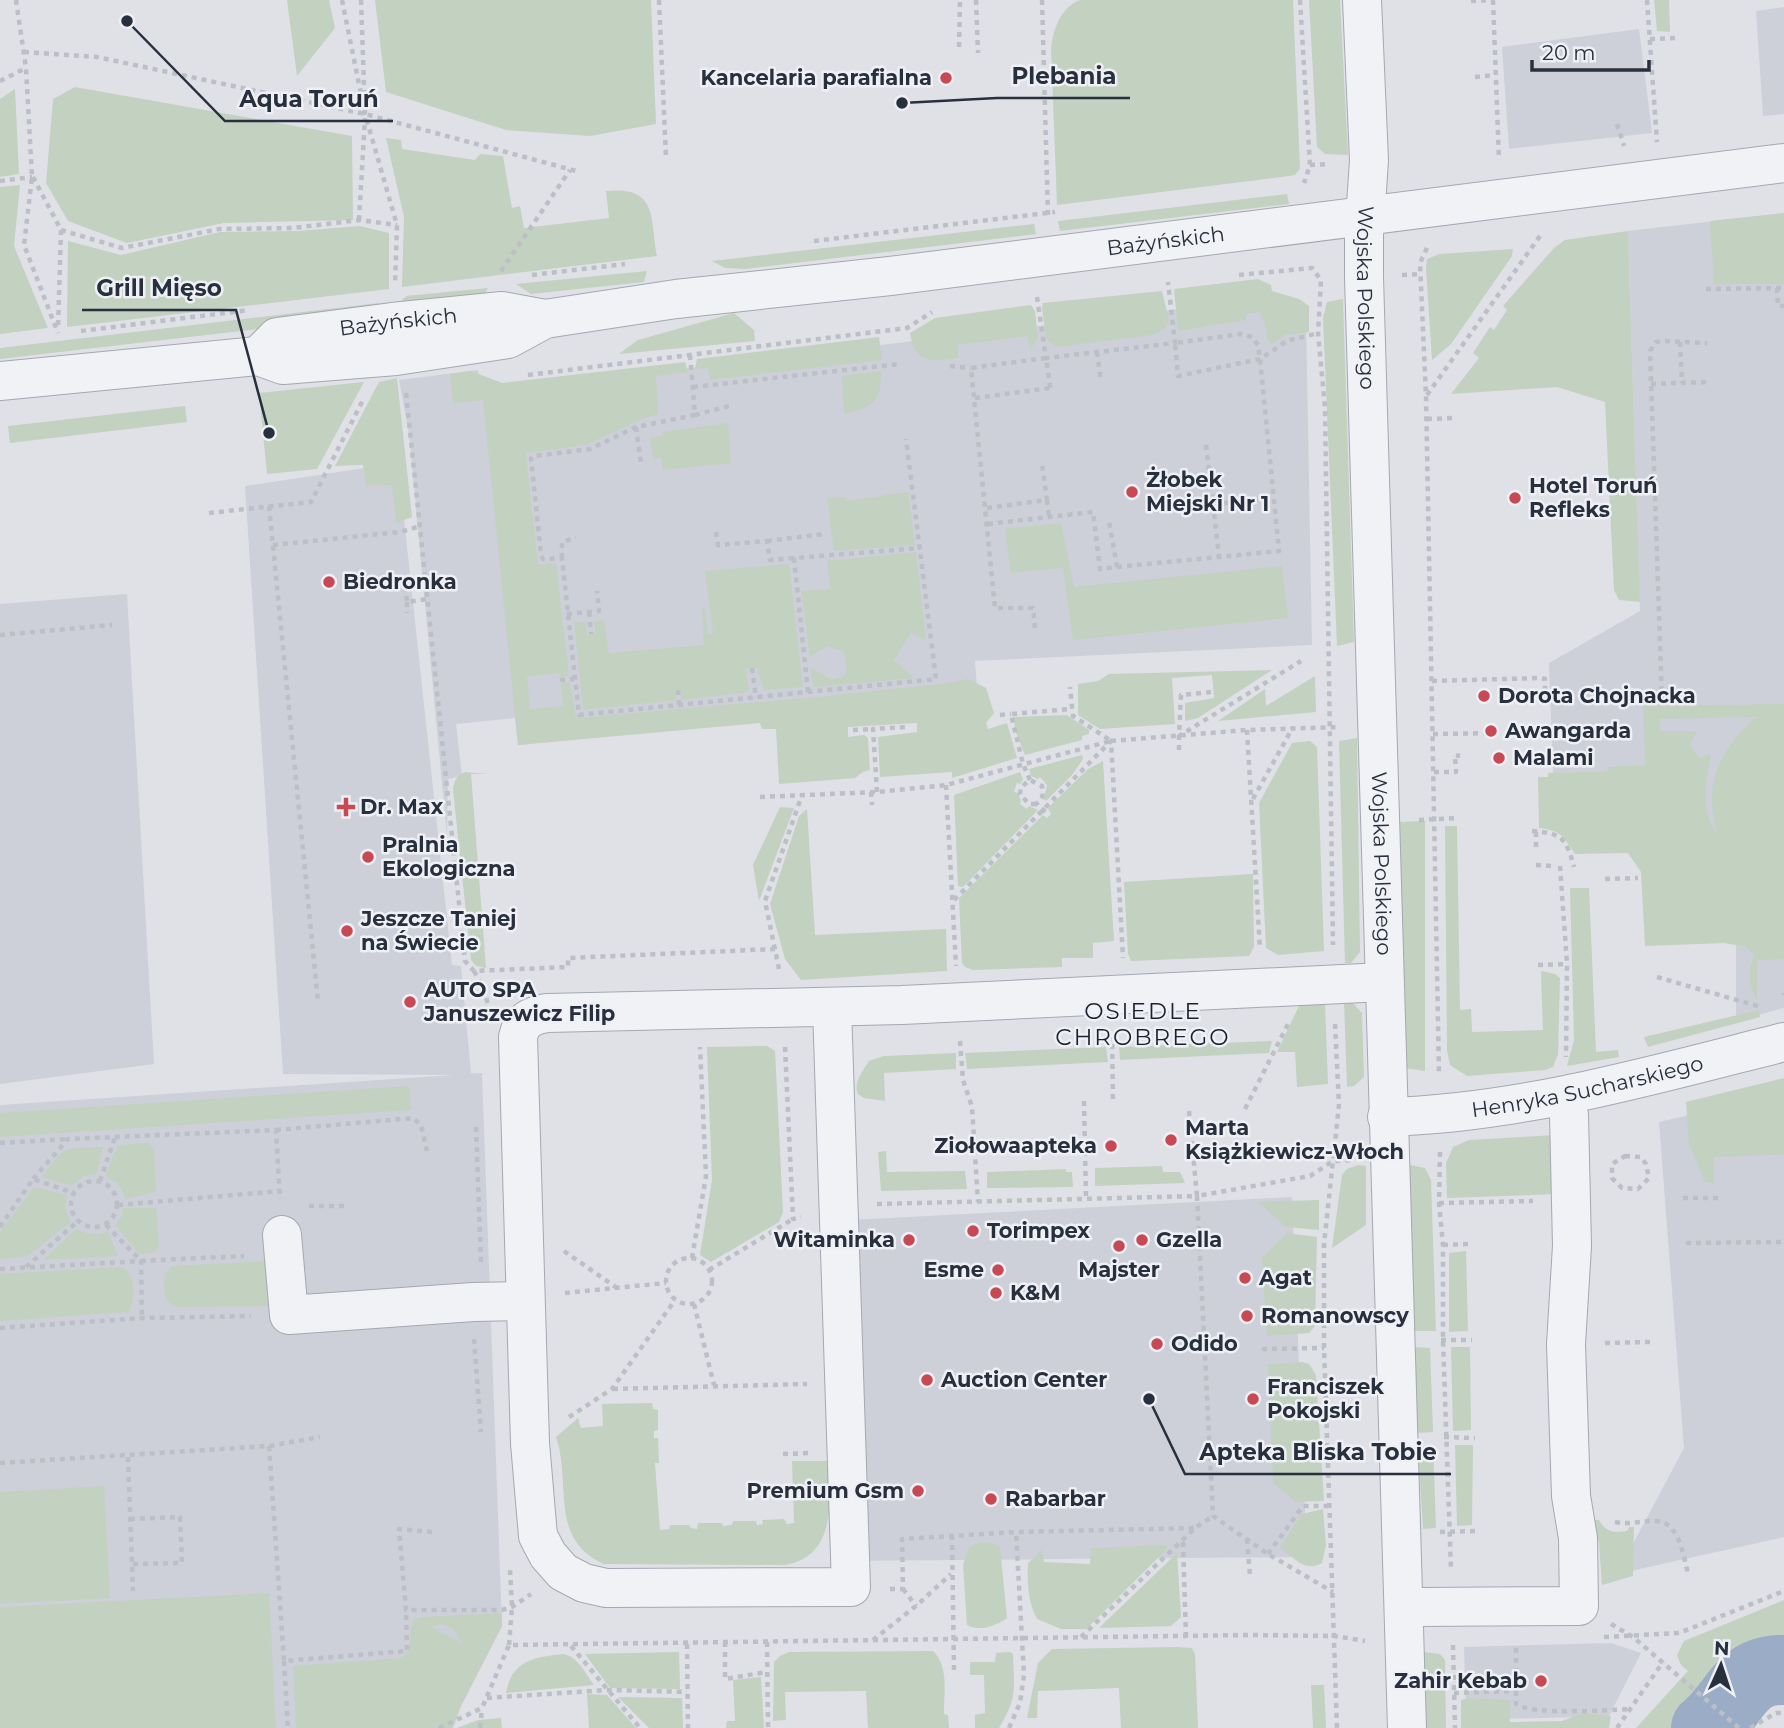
<svg xmlns="http://www.w3.org/2000/svg" width="1784" height="1728" viewBox="0 0 1784 1728" font-family="Montserrat,sans-serif">
<style>
.built{fill:#cdd0d9}
.green{fill:#c3d1c0;fill-rule:evenodd}
.lines{fill:none;stroke-linecap:round;stroke-linejoin:round}
.river{stroke:#9badc6;stroke-width:70}
.minor-casing{stroke:#a4a8b1;stroke-width:40}
.path{stroke:#bdbfc6;stroke-width:4.5;stroke-dasharray:5 5;stroke-linecap:butt}
.minor{stroke:#f1f2f6;stroke-width:38}
.poi-dot{fill:#c74953;stroke:#eef0f5;stroke-width:2.5}
.labels{text-anchor:middle;stroke-width:5;stroke-linejoin:round;paint-order:stroke}
.poi-label{font-size:21px;font-weight:bold;fill:#282f3d;stroke:#eef0f5;text-anchor:start}
.street-label{font-size:21px;fill:#282f3d;stroke:#eef0f5}
.neighbourhood-label{font-size:23px;letter-spacing:2px;fill:#1b202e;stroke:#eef0f5}
.leader{fill:none;stroke:#282f3d;stroke-width:2.5}
.callout-dot{fill:#282f3d;stroke:#eef0f5;stroke-width:2.5}
.callout-label{font-size:23px;text-anchor:middle;font-weight:bold;fill:#282f3d;stroke:#eef0f5;stroke-width:5;stroke-linejoin:round;paint-order:stroke}
</style>
<rect width="100%" height="100%" fill="#dfe1e7"/>
<g class="built">
<path d="M1784 7V114L1763 116 1756 11Z"/>
<path d="M1639 29 1652 133 1509 149 1502 47Z"/>
<path d="M1784 213V1008L1736 1021V934L1648 770 1553 773 1549 663 1640 611 1628 231Z"/>
<path d="M1279 297 1306 318 1312 645 975 661 978 701 518 745 515 718 456 724 462 776 448 779 447 836 409 434 399 380 478 370 483 393Z"/>
<path d="M398 463 452 965 461 966 471 1073H482L502 1626 461 1706 415 1728H0V1105L454 1075 283 1074 245 486Z"/>
<path d="M127 594 154 1064 0 1084V604Z"/>
<path d="M1784 1093V1537L1617 1574 1684 1448 1659 1122Z"/>
<path d="M1292 1197 1307 1557 836 1561 831 1221Z"/>
<path d="M1611 1643 1641 1653 1609 1716 1466 1720 1464 1647Z"/>
</g>
<g class="green">
<path d="M287 0H329L335 28 297 76Z"/>
<path d="M375 0H651L656 124 590 136 506 130 386 92Z"/>
<path d="M1080 0H1293L1300 169 1295 175 1282 177 1057 205 1051 48C1053 29 1061 7 1080 0Z"/>
<path d="M1309 0H1340L1348 155 1325 154 1317 147Z"/>
<path d="M1654 0H1669L1670 32 1657 31Z"/>
<path d="M75 87 352 136 353 220 224 223 127 243 68 221 46 183 53 99Z"/>
<path d="M15 89 19 174 0 177V99Z"/>
<path d="M386 138 401 140 402 149 475 160 480 154 503 156 512 208 520 206 524 228 609 218 606 191C658 186 650 217 657 256L402 287 404 217Z"/>
<path d="M20 185 14 246 48 328 0 334V187Z"/>
<path d="M1287 194 1289 204 1060 231 1058 221Z"/>
<path d="M1784 213V284H1714L1710 221Z"/>
<path d="M1034 224 1036 234 745 269 725 268 712 261Z"/>
<path d="M360 226 389 233V289L67 327 68 241 121 255 220 232 298 231Z"/>
<path d="M1628 231 1629 266 1640 602 1619 600 1614 590 1605 402 1557 387 1451 394 1479 358 1473 353 1490 327 1494 330 1507 310 1503 306 1554 248 1565 240Z"/>
<path d="M1513 249 1512 256 1451 344 1432 360 1426 268 1427 259 1439 254Z"/>
<path d="M647 271 644 282 531 294 516 284Z"/>
<path d="M1258 279 1271 285 1272 291 1299 299 1309 306V332L1285 335 1272 344 1268 340 1264 320 1262 319 1260 312 1246 314V320L1178 331 1174 289Z"/>
<path d="M488 288 485 294 401 310 402 300 406 296Z"/>
<path d="M1162 291 1169 321 1164 329 1152 335 1056 347 1046 338 1042 308 1043 303Z"/>
<path d="M1343 299 1354 642 1337 646 1323 318 1327 302Z"/>
<path d="M379 303 380 315 0 359V348Z"/>
<path d="M1031 305 1035 311 1038 339 1030 349 1027 336 958 345V358C933 362 914 364 910 333L935 318Z"/>
<path d="M734 313 754 330 755 341 619 354 638 340Z"/>
<path d="M879 337 882 360 710 380 708 368 695 369 697 359Z"/>
<path d="M685 362 688 372 656 376 658 414 642 419 586 445 526 453 538 565 556 563 569 676 560 677 559 673 527 677 530 709 563 706 561 683 570 682 576 718 817 697 941 684 968 679 986 688 994 713 986 723 988 729 1007 723 1017 758 952 778V772L880 777 878 737 917 732V723L848 727V737L864 735 868 738 870 770 863 772 855 778 779 784 776 729H762L760 723 518 745 483 400 453 403 450 374 471 371 502 383Z"/>
<path d="M881 371C882 401 872 408 844 414L842 376Z"/>
<path d="M397 378 412 517 396 523 392 485 366 486 363 465 335 466 379 382Z"/>
<path d="M364 382 317 469 267 474 259 393Z"/>
<path d="M185 406 187 422 10 443 8 426Z"/>
<path d="M728 423 731 463 663 470 661 458 653 459 650 438 663 435V432Z"/>
<path d="M908 492 915 545 834 551 827 498 845 497 847 501Z"/>
<path d="M1061 523 1074 587 1282 566 1288 618 1073 640 1063 568 1011 573 1005 529Z"/>
<path d="M916 552 926 640 911 633 894 660 914 678 813 687 810 667 832 680 844 676 847 670 844 652 827 646 810 657 801 591 830 589 827 561Z"/>
<path d="M789 564 803 687 764 690 757 668 746 669 749 692 681 700 680 690 675 691 677 700 583 710 574 622H586L587 635 595 633 594 621 604 620 609 653 704 645 702 607 705 608 708 635 713 634 705 571Z"/>
<path d="M1272 670 1198 718 1185 721V703L1214 698 1212 675 1172 678 1175 724 1100 729 1078 715V684L1098 681 1109 674Z"/>
<path d="M1315 676 1316 712 1218 721 1265 689 1266 706Z"/>
<path d="M1659 697 1661 706 1784 704V959L1757 960V1000C1748 984 1748 972 1754 955L1746 947 1724 943 1645 946 1641 872 1628 853 1575 854C1563 836 1562 831 1539 828L1538 777H1548V773L1608 771 1607 767 1645 765 1643 705ZM1757 717C1726 741 1705 778 1714 819 1715 825 1717 830 1718 835 1699 812 1706 780 1711 754L1699 758 1690 745 1697 731H1660V719Z"/>
<path d="M1067 715 1089 730V734L1082 736V740L1025 755 1015 730 1014 717Z"/>
<path d="M1357 738 1360 952 1351 963H1345L1339 741Z"/>
<path d="M1310 741 1317 747 1324 951 1278 955 1266 948 1259 803 1292 743Z"/>
<path d="M1082 755 1083 759 1072 775 1046 801 1044 799 1047 785 1040 777 1038 779 1031 776 1029 769Z"/>
<path d="M1103 761 1114 941 1093 943V958H1062V967L973 970 965 967 962 963 959 898 1043 815 1047 818 1051 814 1048 808 1088 769Z"/>
<path d="M465 772 488 774H471L486 968 476 966 471 960 453 790C454 781 456 776 465 772Z"/>
<path d="M1020 772 1023 779 1020 784 1017 783 1014 792 1018 793 1021 801 1020 804 1027 809 1029 806 1038 810 963 887 958 886 954 795Z"/>
<path d="M780 807 794 808 759 901 753 865Z"/>
<path d="M807 809 815 935 946 929 947 971 801 980 785 959 770 904 799 816Z"/>
<path d="M1425 821V1071L1405 1068 1399 822Z"/>
<path d="M1445 826H1457L1460 1010 1471 1009 1472 1032 1543 1030 1541 971 1555 974 1560 978 1558 1054 1553 1067 1545 1070 1467 1076 1450 1065 1447 1050Z"/>
<path d="M1253 874 1254 947 1249 956 1131 961 1128 954 1124 882Z"/>
<path d="M1570 888H1589L1596 1052 1618 1050 1619 1057 1567 1066 1574 1040Z"/>
<path d="M1344 1002H1352L1362 1013 1364 1077 1354 1086 1347 1087Z"/>
<path d="M1325 1003 1328 1084 1297 1087 1295 1052H1277L1299 1006Z"/>
<path d="M1759 1010 1760 1017 1648 1047 1644 1037Z"/>
<path d="M1272 1041 1269 1053 1120 1060 1119 1047Z"/>
<path d="M767 1046 775 1051 783 1212 779 1222 711 1262 700 1255 712 1180 707 1047Z"/>
<path d="M1106 1047 1108 1062 967 1069 965 1053Z"/>
<path d="M956 1053V1069L884 1073 885 1101 864 1098 858 1094C853 1082 863 1071 869 1061L884 1056Z"/>
<path d="M1784 1078V1155L1714 1157V1183L1705 1182 1689 1144 1686 1102Z"/>
<path d="M409 1086 411 1110 0 1137V1113Z"/>
<path d="M1555 1135 1557 1194 1447 1198 1446 1163 1453 1147 1469 1140Z"/>
<path d="M148 1143 154 1149 156 1192 125 1199C122 1187 116 1181 105 1176L118 1145Z"/>
<path d="M103 1147 97 1174 83 1176 72 1186 42 1177C65 1145 64 1148 103 1147Z"/>
<path d="M886 1151 887 1172 965 1171 967 1189 881 1191 878 1152Z"/>
<path d="M1358 1165 1366 1166V1225L1332 1248 1342 1175 1347 1169Z"/>
<path d="M1411 1165 1425 1168 1431 1180 1436 1331H1413L1409 1167Z"/>
<path d="M1162 1166 1163 1172H1180L1185 1183 1095 1186V1168Z"/>
<path d="M1066 1169V1172H1072L1073 1187 987 1188V1172Z"/>
<path d="M34 1187 67 1195 65 1208 71 1222 26 1257 0 1259V1232Z"/>
<path d="M1319 1200V1230L1286 1227 1258 1202Z"/>
<path d="M123 1208H156L159 1245 155 1252 139 1254 115 1225 122 1216Z"/>
<path d="M76 1229C87 1234 97 1237 108 1231L118 1256 43 1260Z"/>
<path d="M1286 1233 1317 1237 1315 1326 1309 1333 1267 1336 1262 1258Z"/>
<path d="M1466 1251 1468 1331 1449 1332V1253Z"/>
<path d="M269 1261 270 1306 178 1307C161 1302 164 1289 165 1273L172 1266Z"/>
<path d="M121 1267C136 1272 136 1300 128 1312L0 1321V1274Z"/>
<path d="M1415 1347 1430 1348 1433 1432 1417 1433Z"/>
<path d="M1451 1347H1470L1471 1430 1453 1431Z"/>
<path d="M1302 1362 1309 1364 1316 1375 1324 1501 1296 1502 1273 1483 1268 1364Z"/>
<path d="M652 1403 653 1409 658 1410V1430L654 1431V1438H658L659 1463H655L660 1530 669 1529 670 1525H689L691 1528 697 1529 698 1523H722L723 1526 732 1525 733 1521H756L757 1525 763 1524 762 1520 784 1519 787 1524 794 1523 792 1461H829C830 1501 837 1556 785 1565L604 1564C548 1539 572 1484 556 1437L578 1418 581 1428 603 1426 602 1404Z"/>
<path d="M1455 1445H1473L1472 1525 1457 1526Z"/>
<path d="M1433 1446 1436 1528 1423 1529 1418 1447Z"/>
<path d="M104 1486 110 1598 0 1604V1492Z"/>
<path d="M1323 1509 1326 1545 1322 1563C1305 1573 1294 1558 1280 1547L1302 1514Z"/>
<path d="M1589 1520H1599C1605 1532 1614 1533 1627 1531L1629 1527H1634L1633 1576 1602 1585 1599 1542Z"/>
<path d="M982 1542 992 1543 1000 1547 1007 1618C996 1626 980 1632 967 1625L963 1565 969 1547Z"/>
<path d="M1167 1545V1549L1086 1629H1061L1037 1619C1028 1602 1027 1582 1028 1563L1042 1550 1044 1562 1090 1564 1091 1548Z"/>
<path d="M1177 1553 1181 1617 1171 1626 1099 1628Z"/>
<path d="M269 1593 276 1728H0V1607Z"/>
<path d="M1784 1600V1701L1764 1707 1743 1728H1636L1688 1671 1681 1665 1677 1655 1684 1641Z"/>
<path d="M502 1613V1626L461 1706 453 1728H296L293 1666 400 1658C416 1650 407 1633 413 1620L423 1617ZM442 1624 453 1629 462 1643 431 1627Z"/>
<path d="M1177 1647 1192 1648 1195 1654 1198 1728H1121L1119 1688 1038 1691 1037 1718H1027L1038 1663 1052 1649Z"/>
<path d="M933 1651C949 1666 944 1693 944 1714L948 1715 949 1728H868L866 1691 785 1692 786 1720 773 1721 774 1662 780 1656 789 1652Z"/>
<path d="M679 1652 680 1689 610 1688 585 1654Z"/>
<path d="M1010 1652 1013 1654C1014 1689 1018 1697 999 1728H975V1715L985 1713 984 1675H970V1662H995L996 1653Z"/>
<path d="M1423 1652 1440 1654 1445 1660 1446 1728H1425Z"/>
<path d="M564 1654C579 1658 585 1673 594 1685L506 1693C512 1660 534 1657 564 1654Z"/>
<path d="M761 1677 764 1728H726L727 1721H735L733 1680Z"/>
<path d="M1311 1685H1324L1326 1728H1313Z"/>
<path d="M587 1694 607 1695 636 1728H589Z"/>
<path d="M618 1697 682 1698 683 1728H649Z"/>
<path d="M1469 1698 1510 1700V1722L1562 1721 1583 1713 1611 1716 1609 1728H1461V1700Z"/>
<path d="M501 1718 502 1728H457L478 1720Z"/>
</g>
<g class="lines">
<path class="river" d="M1706 1728C1736 1705 1738 1669 1784 1670"/>
<defs>
<g id="minor">
<path id="s1" d="M1362 0 1369 160 1364 235V277L1407 1728"/>
<path id="s2" d="M258 356 277 337 392 322 502 311 545 319"/>
<path id="s3" d="M0 381 258 356 283 365 396 356 508 339 545 319 676 299 890 276 1784 163"/>
<path d="M832 1007 851 1587 606 1588 584 1583 563 1572 548 1555 538 1536 530 1443 518 1037C522 1020 530 1016 547 1013L902 1005 1384 982"/>
<path id="s4" d="M1387 1117C1522 1113 1654 1075 1784 1042"/>
<path d="M282 1235 289 1315 473 1302 519 1301"/>
<path d="M1417 1607 1579 1606 1578 1538 1571 1496 1566 1344 1572 1246 1569 1115"/>
</g>
</defs>
<use href="#minor" class="minor-casing"/>
<g class="path">
<path d="M16 0 26 68 32 177 24 245 58 333"/>
<path d="M342 0 362 99"/>
<path d="M361 0 365 114 397 225 395 285"/>
<path d="M659 0 666 157"/>
<path d="M976 0 978 53"/>
<path d="M1042 0 1048 216"/>
<path d="M1300 0 1310 165 1304 183"/>
<path d="M1493 0 1499 160"/>
<path d="M1647 0 1657 142"/>
<path d="M1471 1 1494 0"/>
<path d="M1650 39 1678 38"/>
<path d="M959 47 960 0"/>
<path d="M24 52 97 57 365 114 580 172"/>
<path d="M1475 77 1495 75"/>
<path d="M0 81 26 68"/>
<path d="M1617 124 1624 146"/>
<path d="M1310 165 1330 164"/>
<path d="M33 177 61 230 58 329"/>
<path d="M0 181 32 177"/>
<path d="M359 220 365 118"/>
<path d="M61 230 122 248 220 229 293 228 359 220 397 225"/>
<path d="M814 241 1055 212"/>
<path d="M1427 248 1420 263 1426 397 1439 1074"/>
<path d="M501 271 570 170"/>
<path d="M532 275 625 264"/>
<path d="M1239 275 1312 268 1321 280 1318 333 1325 408 1333 945"/>
<path d="M1402 275 1421 274"/>
<path d="M1777 288 1778 306H1784"/>
<path d="M1706 289 1784 288"/>
<path d="M1037 297 1046 358 1175 343 1168 282"/>
<path d="M81 331 249 310"/>
<path d="M1680 342 1682 383"/>
<path d="M1097 352 1101 382"/>
<path d="M690 355 695 415 636 427 590 449 534 456 531 458 541 555 543 559 562 558 579 715 936 679 906 439"/>
<path d="M950 366 971 368"/>
<path d="M528 375 907 328 932 312"/>
<path d="M1651 384 1708 382"/>
<path d="M693 387 899 364"/>
<path d="M406 393 465 961 474 971 568 967V958L775 949"/>
<path d="M1427 395 1540 236"/>
<path d="M975 398 1050 388"/>
<path d="M695 415 729 406"/>
<path d="M1427 419 1454 418"/>
<path d="M636 427 641 463"/>
<path d="M1206 445 1213 504 1273 498"/>
<path d="M1047 500 1049 516"/>
<path d="M1213 504 1219 556"/>
<path d="M269 506 318 1002"/>
<path d="M987 508 1047 500 1042 464"/>
<path d="M209 513 311 502 364 398"/>
<path d="M988 524 1093 512 1100 569 1117 567 1109 521"/>
<path d="M716 532 718 545 767 541 770 560 794 558"/>
<path d="M767 541 824 534"/>
<path d="M273 545 400 532 421 526"/>
<path d="M562 558V542L576 538"/>
<path d="M1117 567 1279 551 1260 359 1258 345 1252 337 1241 334 1175 343 1178 376 1260 359 1287 341 1318 333"/>
<path d="M404 576 407 602 428 599"/>
<path d="M407 602V613"/>
<path d="M589 612 591 634"/>
<path d="M567 614 599 611 597 591"/>
<path d="M1035 628 1033 608H995L971 368 1046 358 1051 392"/>
<path d="M0 635 112 625"/>
<path d="M752 668 756 698"/>
<path d="M560 680 574 679"/>
<path d="M1432 681 1541 678 1545 679V692L1542 694"/>
<path d="M678 690 679 705"/>
<path d="M808 692 794 558 920 548"/>
<path d="M1211 692 1181 695 1179 736 1301 661"/>
<path d="M1662 701 1650 351 1656 342 1663 341 1707 343"/>
<path d="M1000 715 1011 714"/>
<path d="M853 730 873 729"/>
<path d="M1247 730 1260 949"/>
<path d="M1433 734 1503 733"/>
<path d="M1111 741 1247 730 1340 727"/>
<path d="M1179 750V736"/>
<path d="M1434 772H1456L1455 755 1460 756"/>
<path d="M1030 780 1023 764 1011 714 1071 709"/>
<path d="M946 785 956 966"/>
<path d="M871 792 872 805"/>
<path d="M877 792 873 729 907 727"/>
<path d="M760 797 877 792 946 785 1111 741 1073 716 1070 687"/>
<path d="M1253 799 1293 727"/>
<path d="M1036 804H1029L1020 794 1021 787 1030 780 1042 786C1044 794 1043 799 1036 804L1048 814"/>
<path d="M1419 820 1459 818"/>
<path d="M1532 831C1561 833 1566 837 1574 867"/>
<path d="M1536 832V850"/>
<path d="M1536 865 1553 866"/>
<path d="M1560 866 1567 964 1566 1057"/>
<path d="M1605 879 1638 878"/>
<path d="M954 900 1111 741 1123 958"/>
<path d="M1538 965 1567 964"/>
<path d="M779 969 765 901 802 795"/>
<path d="M474 971 484 989 488 1005"/>
<path d="M1657 977 1761 1007"/>
<path d="M1784 993V995"/>
<path d="M1335 1024 1339 1105 1324 1244V1348L1337 1728"/>
<path d="M1112 1034 1113 1100"/>
<path d="M960 1041 963 1080 972 1107 978 1202"/>
<path d="M785 1047 793 1219 801 1217"/>
<path d="M1084 1101 1086 1198"/>
<path d="M1245 1109 1288 1024"/>
<path d="M1189 1111 1197 1196 1310 1176 1333 1161 1353 1160"/>
<path d="M476 1127 481 1264"/>
<path d="M276 1130 413 1118 421 1125 427 1151"/>
<path d="M0 1143 67 1139"/>
<path d="M1440 1152 1439 1203 1443 1245V1340L1451 1570"/>
<path d="M1625 1156 1641 1157 1646 1164 1649 1178 1638 1189 1622 1188 1612 1178V1164Z"/>
<path d="M33 1179 68 1139 276 1130 280 1199"/>
<circle cx="94" cy="1204" r="23"/>
<path d="M100 1181 115 1137"/>
<path d="M1683 1198H1719"/>
<path d="M1439 1203 1533 1201"/>
<path d="M877 1204 1197 1196 1213 1516 1268 1554 1333 1592"/>
<path d="M118 1205 280 1191"/>
<path d="M309 1206H345"/>
<path d="M106 1225 141 1261 244 1256"/>
<path d="M0 1227 33 1179 74 1193"/>
<path d="M1686 1243 1784 1242"/>
<path d="M1443 1245 1469 1244"/>
<path d="M564 1251 617 1288"/>
<circle cx="689" cy="1281" r="23"/>
<path d="M692 1258 706 1176 700 1047"/>
<path d="M26 1267 78 1221"/>
<path d="M0 1269 141 1261 142 1318"/>
<path d="M709 1270 793 1219"/>
<path d="M565 1293 666 1283"/>
<path d="M694 1304 714 1385"/>
<path d="M0 1328 142 1318 251 1316"/>
<path d="M474 1339 481 1432"/>
<path d="M1441 1340H1472"/>
<path d="M1605 1343 1650 1342"/>
<path d="M1262 1349 1324 1348"/>
<path d="M1205 1351H1223"/>
<path d="M613 1389 807 1384"/>
<path d="M569 1417 612 1389 675 1300"/>
<path d="M1444 1437 1475 1438"/>
<path d="M269 1446 284 1661 407 1651 406 1610"/>
<path d="M783 1454 810 1453"/>
<path d="M128 1457 133 1591"/>
<path d="M0 1463 269 1446 320 1437"/>
<path d="M130 1519 180 1517 182 1563 132 1564"/>
<path d="M1615 1522C1629 1525 1640 1521 1654 1521 1679 1520 1683 1555 1688 1573"/>
<path d="M432 1532 399 1529 406 1610H502L512 1607 531 1594"/>
<path d="M1440 1532 1478 1531"/>
<path d="M952 1535 954 1670"/>
<path d="M1247 1539 1250 1576"/>
<path d="M1183 1542 1186 1637"/>
<path d="M1268 1554 1303 1506H1331"/>
<path d="M890 1589H903L902 1539 1016 1532 1195 1528"/>
<path d="M903 1589 916 1606"/>
<path d="M1611 1624 1633 1637 1739 1728"/>
<path d="M1081 1637 1195 1528 1213 1516"/>
<path d="M1604 1637 1679 1633 1784 1591"/>
<path d="M873 1640 916 1606 951 1574"/>
<path d="M725 1642V1679L767 1672"/>
<path d="M767 1642 768 1728"/>
<path d="M687 1644 688 1728"/>
<path d="M509 1645 512 1607 510 1570"/>
<path d="M1453 1645 1455 1728"/>
<path d="M571 1646 640 1728"/>
<path d="M284 1661 288 1728"/>
<path d="M1516 1691V1704C1535 1716 1605 1710 1630 1709"/>
<path d="M1454 1693 1516 1691V1644"/>
<path d="M487 1698 607 1690 687 1692"/>
<path d="M439 1728 482 1708 509 1645 1249 1635 1335 1636 1365 1641"/>
<path d="M480 1728 482 1709"/>
<path d="M1009 1728 1020 1703 1024 1675 1016 1532"/>
<path d="M1617 1728 1663 1662"/>
<path d="M1750 1728 1776 1713H1784"/>
</g>
<use href="#minor" class="minor"/>
</g>
<g class="poi-dot">
<circle cx="946" cy="78" r="7"/>
<circle cx="1132" cy="492" r="7"/>
<circle cx="1515" cy="498" r="7"/>
<circle cx="329" cy="582" r="7"/>
<circle cx="1484" cy="696" r="7"/>
<circle cx="1491" cy="731" r="7"/>
<circle cx="1499" cy="758" r="7"/>
<path d="M342.5 796.5h7v7h7v7h-7v7h-7v-7h-7v-7h7z"/>
<circle cx="368" cy="857" r="7"/>
<circle cx="347" cy="931" r="7"/>
<circle cx="410" cy="1002" r="7"/>
<circle cx="1171" cy="1140" r="7"/>
<circle cx="1111" cy="1146" r="7"/>
<circle cx="973" cy="1231" r="7"/>
<circle cx="909" cy="1240" r="7"/>
<circle cx="1142" cy="1240" r="7"/>
<circle cx="1119" cy="1246" r="7"/>
<circle cx="998" cy="1270" r="7"/>
<circle cx="1245" cy="1278" r="7"/>
<circle cx="996" cy="1293" r="7"/>
<circle cx="1247" cy="1316" r="7"/>
<circle cx="1157" cy="1344" r="7"/>
<circle cx="927" cy="1380" r="7"/>
<circle cx="1253" cy="1399" r="7"/>
<circle cx="918" cy="1491" r="7"/>
<circle cx="991" cy="1499" r="7"/>
<circle cx="1541" cy="1681" r="7"/>
</g>
<g class="labels">
<g class="poi-label">
<text x="932" y="85" text-anchor="end">Kancelaria parafialna</text>
<text x="1146" y="487">Żłobek<tspan x="1146" dy="24">Miejski Nr 1</tspan></text>
<text x="1529" y="493">Hotel Toruń<tspan x="1529" dy="24">Refleks</tspan></text>
<text x="343" y="589">Biedronka</text>
<text x="1498" y="703">Dorota Chojnacka</text>
<text x="1505" y="738">Awangarda</text>
<text x="1513" y="765">Malami</text>
<text x="360" y="814">Dr. Max</text>
<text x="382" y="852">Pralnia<tspan x="382" dy="24">Ekologiczna</tspan></text>
<text x="361" y="926">Jeszcze Taniej<tspan x="361" dy="24">na Świecie</tspan></text>
<text x="424" y="997">AUTO SPA<tspan x="424" dy="24">Januszewicz Filip</tspan></text>
<text x="1185" y="1135">Marta<tspan x="1185" dy="24">Książkiewicz-Włoch</tspan></text>
<text x="1097" y="1153" text-anchor="end">Ziołowaapteka</text>
<text x="987" y="1238">Torimpex</text>
<text x="895" y="1247" text-anchor="end">Witaminka</text>
<text x="1156" y="1247">Gzella</text>
<text x="984" y="1277" text-anchor="end">Esme</text>
<text x="1119" y="1277" text-anchor="middle">Majster</text>
<text x="1259" y="1285">Agat</text>
<text x="1010" y="1300">K&amp;M</text>
<text x="1261" y="1323">Romanowscy</text>
<text x="1171" y="1351">Odido</text>
<text x="941" y="1387">Auction Center</text>
<text x="1267" y="1394">Franciszek<tspan x="1267" dy="24">Pokojski</tspan></text>
<text x="904" y="1498" text-anchor="end">Premium Gsm</text>
<text x="1005" y="1506">Rabarbar</text>
<text x="1527" y="1688" text-anchor="end">Zahir Kebab</text>
</g>
<g class="street-label">
<text dy="7" stroke="none"><textPath href="#s3" startOffset="1180">Bażyńskich</textPath></text>
<text dy="7" stroke="none"><textPath href="#s1" startOffset="298">Wojska Polskiego</textPath></text>
<text dy="7" stroke="none"><textPath href="#s2" startOffset="149">Bażyńskich</textPath></text>
<text dy="7" stroke="none"><textPath href="#s1" startOffset="864">Wojska Polskiego</textPath></text>
<text dy="7" stroke="none"><textPath href="#s4" startOffset="203">Henryka Sucharskiego</textPath></text>
</g>
<g class="neighbourhood-label">
<text x="1143" y="1019">OSIEDLE<tspan x="1143" dy="26">CHROBREGO</tspan></text>
</g>
</g>
<path class="leader" d="M902 103L997 98H1130M127 21L225 121H393M269 433L236 310H82M1149 1399L1185 1474H1451"/>
<g class="callout-dot">
<circle cx="902" cy="103" r="7"/>
<circle cx="127" cy="21" r="7"/>
<circle cx="269" cy="433" r="7"/>
<circle cx="1149" cy="1399" r="7"/>
</g>
<g class="callout-label">
<text x="1064" y="84">Plebania</text>
<text x="309" y="107">Aqua Toruń</text>
<text x="159" y="296">Grill Mięso</text>
<text x="1318" y="1460">Apteka Bliska Tobie</text>
</g>
<g transform="translate(1721 1665) rotate(3)" stroke="#eef0f5" stroke-width="5" paint-order="stroke">
<path d="M0-5L12 26L0 18L-12 26Z" fill="#282f3d"/>
<text y="-10" font-size="19" font-weight="bold" text-anchor="middle" fill="#282f3d">N</text>
</g>
<path d="M1532 60v10h117v-10" fill="none" stroke="#282f3d" stroke-width="3.5"/>
<text x="1542" y="60" font-size="21" fill="#282f3d" stroke="#eef0f5" stroke-width="5" paint-order="stroke">20 m</text>
</svg>
